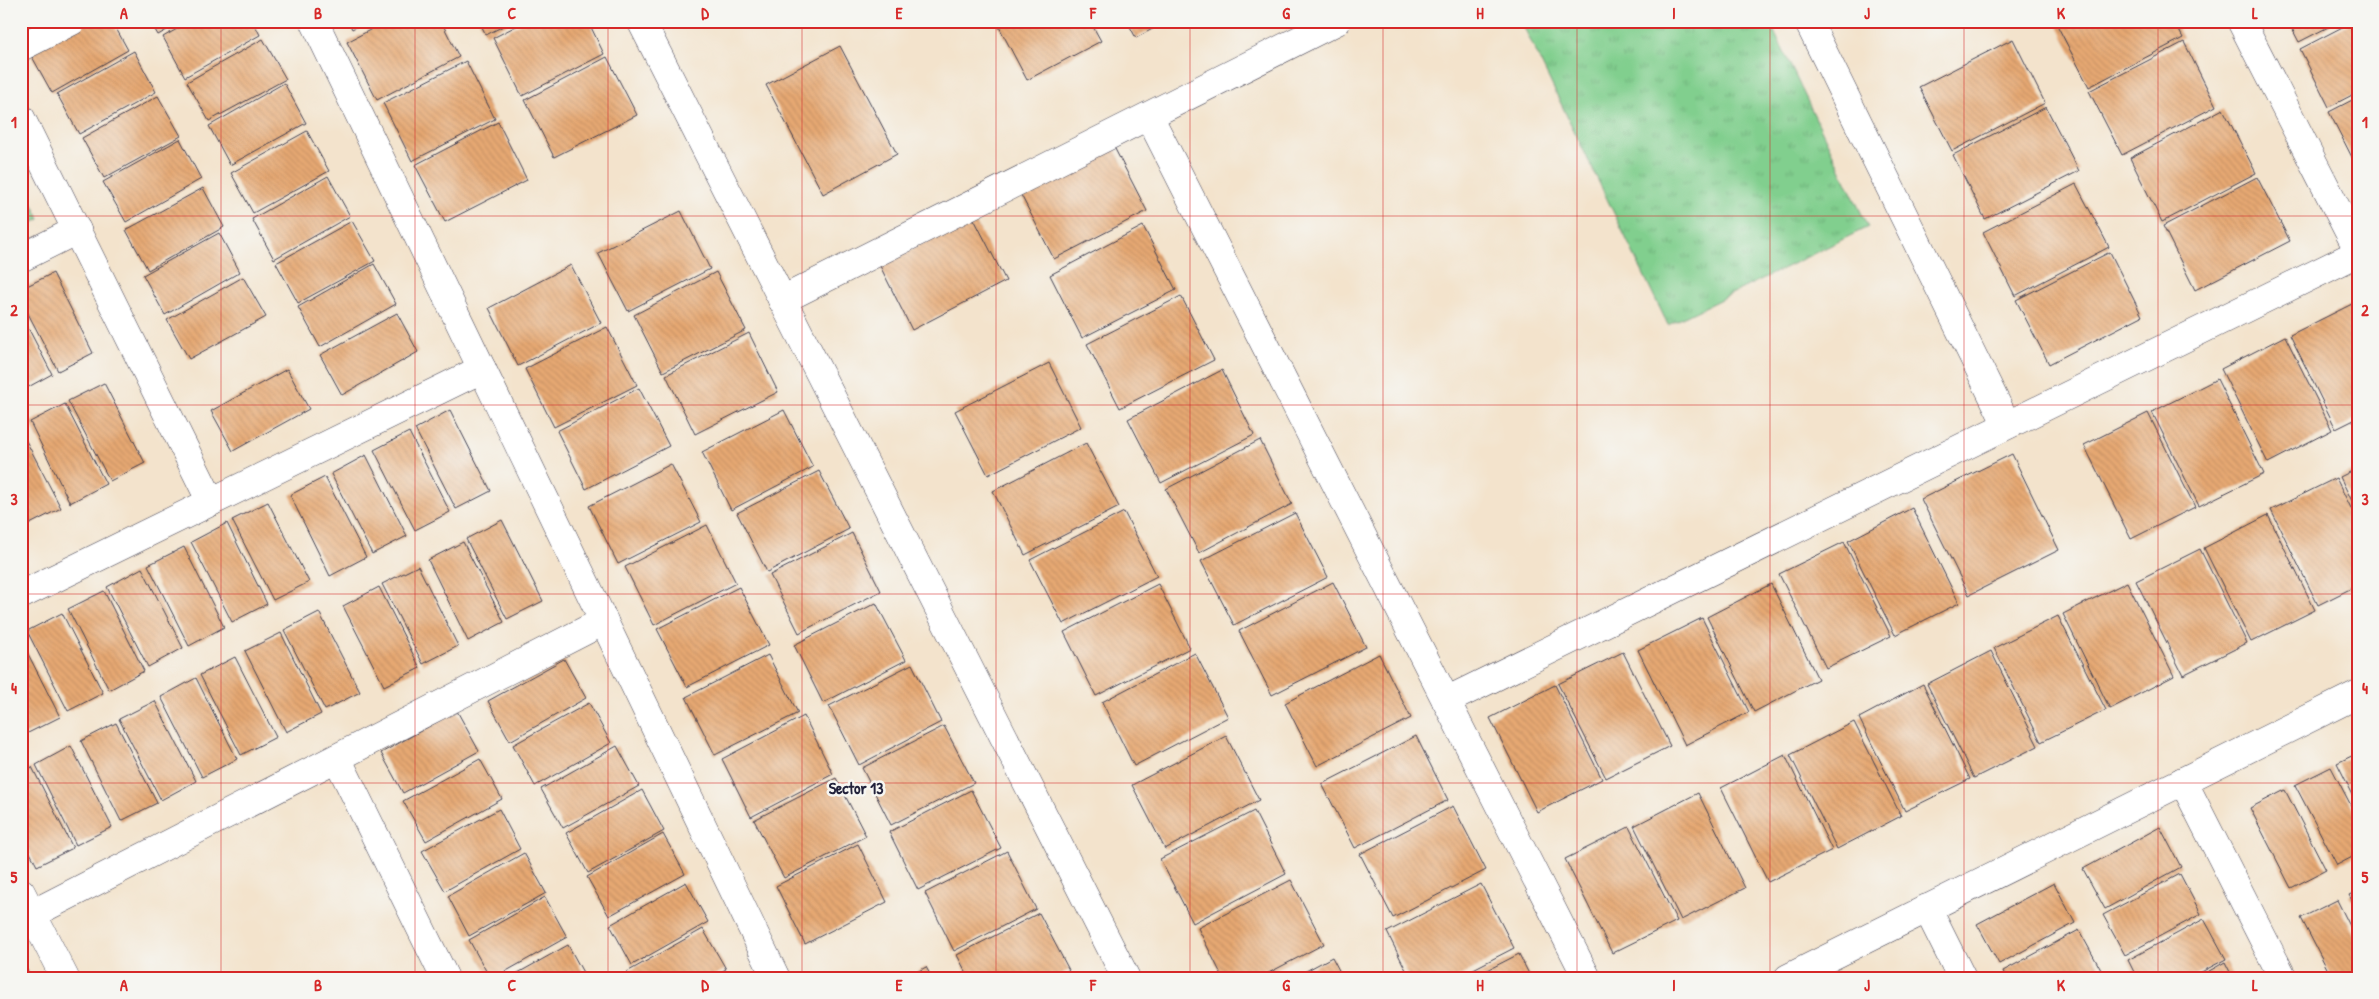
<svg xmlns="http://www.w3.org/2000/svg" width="2379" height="999" viewBox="0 0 2379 999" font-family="'Patrick Hand',sans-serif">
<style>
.grass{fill:url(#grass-tufts);stroke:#527864}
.building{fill:url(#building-back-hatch)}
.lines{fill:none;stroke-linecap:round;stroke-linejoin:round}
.street-casing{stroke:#413f51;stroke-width:29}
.street{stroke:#fff;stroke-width:28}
.grid{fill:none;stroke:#d62828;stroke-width:1;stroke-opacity:0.55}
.labels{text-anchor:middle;stroke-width:5;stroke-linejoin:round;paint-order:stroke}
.neighbourhood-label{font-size:16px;font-weight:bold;fill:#22223b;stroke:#f6f6f2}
.neatline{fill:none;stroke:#d62828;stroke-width:2}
.grid-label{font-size:16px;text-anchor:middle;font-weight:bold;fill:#d62828}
</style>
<defs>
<pattern id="grass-tufts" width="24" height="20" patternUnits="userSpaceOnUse" patternTransform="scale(1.25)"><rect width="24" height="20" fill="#81cf8e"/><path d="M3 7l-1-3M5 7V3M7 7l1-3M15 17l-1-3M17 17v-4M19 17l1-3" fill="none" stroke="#6fb17b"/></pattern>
<pattern id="building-back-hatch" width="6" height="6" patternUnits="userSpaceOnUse" patternTransform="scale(1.25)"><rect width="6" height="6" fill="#e6a872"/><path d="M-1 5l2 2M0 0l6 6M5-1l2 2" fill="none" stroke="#c59064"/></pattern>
</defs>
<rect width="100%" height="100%" fill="#f6f6f2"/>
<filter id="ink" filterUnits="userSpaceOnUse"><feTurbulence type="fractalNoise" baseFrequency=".02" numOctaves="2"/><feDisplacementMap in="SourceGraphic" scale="10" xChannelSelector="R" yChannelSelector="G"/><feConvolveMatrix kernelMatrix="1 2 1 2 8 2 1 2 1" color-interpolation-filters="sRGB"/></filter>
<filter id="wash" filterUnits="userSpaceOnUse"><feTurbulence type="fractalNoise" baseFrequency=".0096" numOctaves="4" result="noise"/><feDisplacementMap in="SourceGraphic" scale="20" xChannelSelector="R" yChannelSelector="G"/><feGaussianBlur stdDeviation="1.12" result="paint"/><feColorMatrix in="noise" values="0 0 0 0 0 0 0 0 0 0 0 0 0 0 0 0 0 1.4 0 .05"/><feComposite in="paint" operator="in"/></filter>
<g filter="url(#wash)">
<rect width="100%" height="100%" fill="#f3e3cc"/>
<g class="grass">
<path d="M1521 21H1769L1868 227 1668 325Z"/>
<path d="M21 181 40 219 21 229Z"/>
</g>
<g id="blocks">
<g class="building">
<path d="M86 21H112L128 50 52 93 30 53Z"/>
<path d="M150 21H183L158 35Z"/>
<path d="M191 21H253L260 35 185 77 163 37Z"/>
<path d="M348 21H368L352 29Z"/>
<path d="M387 21H441L459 57 377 100 347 42Z"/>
<path d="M479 21H513L486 35Z"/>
<path d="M526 21H588L604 54 522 96 493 38Z"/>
<path d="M727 21H743L731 28Z"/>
<path d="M996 21H1090L1101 41 1027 80Z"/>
<path d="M1127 21H1167L1136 38Z"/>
<path d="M2059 21H2174L2183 38 2089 87 2056 23Z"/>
<path d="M2288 21H2340L2299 42Z"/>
<path d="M2354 21H2358V92L2329 107 2300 49Z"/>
<path d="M263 39 286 79 209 121 187 82Z"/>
<path d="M2013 39 2045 103 1952 151 1919 87Z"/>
<path d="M2184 42 2216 106 2122 155 2089 91Z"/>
<path d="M840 46 897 154 823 194 766 85Z"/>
<path d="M134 51 156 92 79 134 57 94Z"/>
<path d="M607 57 637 115 554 157 525 100Z"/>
<path d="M466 61 495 119 412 161 383 103Z"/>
<path d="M284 83 306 123 230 165 209 126Z"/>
<path d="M158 96 181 136 104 178 82 138Z"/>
<path d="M2358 97V169L2329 112Z"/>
<path d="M2046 107 2079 171 1985 219 1953 155Z"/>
<path d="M2223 109 2256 173 2162 222 2130 158Z"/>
<path d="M498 122 527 180 445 222 415 165Z"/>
<path d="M307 131 329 171 253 213 231 173Z"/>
<path d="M180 139 201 179 126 222 103 182Z"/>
<path d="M1114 147 1147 211 1054 259 1021 195Z"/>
<path d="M328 176 350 216 274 259 252 219Z"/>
<path d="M2257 177 2290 241 2195 290 2163 226Z"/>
<path d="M2076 184 2109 247 2015 296 1983 232Z"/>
<path d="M203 188 224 227 148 270 126 230Z"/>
<path d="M681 211 710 269 628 311 598 253Z"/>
<path d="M973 217 1006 281 912 330 880 266Z"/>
<path d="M352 221 375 261 298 303 276 263Z"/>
<path d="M1143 226 1176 290 1082 338 1050 275Z"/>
<path d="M219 233 240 272 165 315 143 275Z"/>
<path d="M2110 252 2142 316 2049 364 2016 300Z"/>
<path d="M374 264 396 304 320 347 298 307Z"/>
<path d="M571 265 601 323 518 366 489 308Z"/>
<path d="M716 272 746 330 663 372 634 315Z"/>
<path d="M53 273 93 353 58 371 21 300V289Z"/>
<path d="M243 277 266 317 189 359 167 320Z"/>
<path d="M1181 296 1214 360 1120 408 1087 344Z"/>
<path d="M2354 303 2358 311V418L2336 429 2290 335Z"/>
<path d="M397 313 418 352 342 395 320 355Z"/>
<path d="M21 314 52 374 21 391Z"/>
<path d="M607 327 637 385 554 427 525 369Z"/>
<path d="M749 333 778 392 695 434 666 375Z"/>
<path d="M2285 336 2332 430 2268 463 2221 369Z"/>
<path d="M1049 363 1081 427 988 475 955 411Z"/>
<path d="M287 369 309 409 233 451 211 411Z"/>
<path d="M1222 370 1254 435 1161 483 1128 419Z"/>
<path d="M2217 379 2264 474 2199 506 2152 412Z"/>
<path d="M104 383 145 463 110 481 68 401Z"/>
<path d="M639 388 669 446 586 489 557 431Z"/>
<path d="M65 404 106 484 70 503 30 422Z"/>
<path d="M450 410 491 491 456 509 415 429Z"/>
<path d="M784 410 813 467 731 510 702 452Z"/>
<path d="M2148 413 2195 507 2131 539 2084 445Z"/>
<path d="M21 431 61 508 26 526 21 518Z"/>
<path d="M409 432 450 512 415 530 374 450Z"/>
<path d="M1260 440 1292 504 1199 553 1166 489Z"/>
<path d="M1086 443 1119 507 1025 555 993 491Z"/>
<path d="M2012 454 2059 550 1969 595 1921 499Z"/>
<path d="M366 455 407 536 372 554 331 474Z"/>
<path d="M671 464 701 522 618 564 589 506Z"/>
<path d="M2358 468V513L2340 477Z"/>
<path d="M819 471 849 529 767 572 737 513Z"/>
<path d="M325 477 366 557 330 576 290 495Z"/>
<path d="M2336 478 2358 522V585L2318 605 2271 510Z"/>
<path d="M268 502 309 582 273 600 232 520Z"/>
<path d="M1912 508 1959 603 1895 635 1848 541Z"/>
<path d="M1124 512 1157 576 1063 624 1030 560Z"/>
<path d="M1295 513 1328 577 1234 625 1201 561Z"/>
<path d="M2268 515 2315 610 2251 642 2204 548Z"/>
<path d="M502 520 543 601 507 619 466 539Z"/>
<path d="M227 523 267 604 232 622 191 542Z"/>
<path d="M707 525 736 583 654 625 625 567Z"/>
<path d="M852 533 881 591 799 633 770 575Z"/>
<path d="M463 542 504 622 468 641 428 560Z"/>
<path d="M1844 542 1891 636 1826 668 1779 574Z"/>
<path d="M184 547 224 627 189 646 148 565Z"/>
<path d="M2200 549 2247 643 2183 675 2136 581Z"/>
<path d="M418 566 458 646 423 664 382 584Z"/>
<path d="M142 568 183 648 148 667 107 587Z"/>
<path d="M1333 582 1366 647 1272 695 1239 631Z"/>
<path d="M2127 582 2174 676 2110 709 2063 614Z"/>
<path d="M1158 584 1190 648 1096 696 1064 632Z"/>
<path d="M1771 584 1818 679 1754 712 1707 617Z"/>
<path d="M379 587 420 668 384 686 343 606Z"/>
<path d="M739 587 769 645 687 687 657 629Z"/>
<path d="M104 591 144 671 109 690 68 609Z"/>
<path d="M876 603 906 660 823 703 794 645Z"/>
<path d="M319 612 360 692 325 710 284 630Z"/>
<path d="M62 613 103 693 68 711 27 631Z"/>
<path d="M2058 616 2106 710 2041 742 1994 648Z"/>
<path d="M1702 618 1749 712 1685 745 1638 650Z"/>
<path d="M281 633 321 714 286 732 245 651Z"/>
<path d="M21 640 60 717 24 735 21 728Z"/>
<path d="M1991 651 2038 746 1974 778 1927 684Z"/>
<path d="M1623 652 1670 746 1606 778 1558 684Z"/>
<path d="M1195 653 1228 717 1134 766 1102 702Z"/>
<path d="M1379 654 1411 718 1317 766 1285 703Z"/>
<path d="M768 655 798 713 715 755 686 697Z"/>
<path d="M235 657 276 737 241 755 200 675Z"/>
<path d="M564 659 586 698 510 741 488 701Z"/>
<path d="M912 664 941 722 859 765 829 706Z"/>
<path d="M196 678 237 759 202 777 161 697Z"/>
<path d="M1923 684 1970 779 1905 811 1859 718Z"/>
<path d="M1555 685 1602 779 1537 812 1490 718Z"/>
<path d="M155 701 196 781 161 800 119 719Z"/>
<path d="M589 703 611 743 535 786 513 745Z"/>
<path d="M457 711 479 751 403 793 381 753Z"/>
<path d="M804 716 833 774 751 817 722 759Z"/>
<path d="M1854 722 1901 816 1837 849 1790 755Z"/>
<path d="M116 723 157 803 121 821 81 741Z"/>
<path d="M944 726 974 783 891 825 862 768Z"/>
<path d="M1226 736 1259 800 1165 849 1132 785Z"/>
<path d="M1416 736 1448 800 1355 848 1322 784Z"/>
<path d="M71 746 112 827 76 845 36 765Z"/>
<path d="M617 746 639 786 563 828 541 789Z"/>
<path d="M2358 753V805L2337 763Z"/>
<path d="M1785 755 1832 850 1768 882 1721 788Z"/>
<path d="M480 759 502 799 426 841 403 801Z"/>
<path d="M32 767 73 848 37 866 21 835V773Z"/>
<path d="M2331 767 2358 819V854L2337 865 2295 785Z"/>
<path d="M836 778 866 836 784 878 754 820Z"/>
<path d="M642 790 664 831 588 873 566 833Z"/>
<path d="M971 790 1001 848 918 890 889 832Z"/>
<path d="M2285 790 2326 870 2291 888 2250 808Z"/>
<path d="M1698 793 1745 888 1681 920 1634 826Z"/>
<path d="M1453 806 1486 870 1393 918 1360 854Z"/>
<path d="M499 809 520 849 445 891 422 851Z"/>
<path d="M1254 811 1286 874 1193 923 1160 859Z"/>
<path d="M1629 827 1677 921 1612 953 1565 859Z"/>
<path d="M2160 827 2181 867 2105 909 2083 869Z"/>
<path d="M663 834 685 874 609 916 587 877Z"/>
<path d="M858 844 887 902 805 944 776 886Z"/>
<path d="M1007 851 1036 909 954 951 925 893Z"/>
<path d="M524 853 546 893 469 936 448 896Z"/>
<path d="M2180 874 2201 914 2125 955 2103 915Z"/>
<path d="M1291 880 1324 944 1259 978H1223L1198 928Z"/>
<path d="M686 882 708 922 632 965 610 925Z"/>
<path d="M2054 883 2075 923 1999 964 1977 924Z"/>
<path d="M1481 884 1514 948 1456 978H1410L1387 932Z"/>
<path d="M2358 891V911L2349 895Z"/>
<path d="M545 897 567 937 494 978H490L469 940Z"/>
<path d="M2337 900 2358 942V978H2332L2301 918Z"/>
<path d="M1039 913 1069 970 1054 978H969L957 955Z"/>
<path d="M2204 919 2226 959 2190 978H2137L2128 960Z"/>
<path d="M703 929 726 969 710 978H630L627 972Z"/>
<path d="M2079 930 2101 970 2086 978H2006L2003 971Z"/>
<path d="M568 945 586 978H509Z"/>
<path d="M1519 954 1531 978H1472Z"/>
<path d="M1332 957 1343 978H1293Z"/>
<path d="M21 959 31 978H21Z"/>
<path d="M2225 962 2233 978H2197Z"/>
<path d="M926 967 932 978H906Z"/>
</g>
</g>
</g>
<g filter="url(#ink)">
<use href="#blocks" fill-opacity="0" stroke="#413f51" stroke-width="1"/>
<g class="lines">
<defs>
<g id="street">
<path d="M314 21 776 978"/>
<path d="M641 21 1126 978"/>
<path d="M1808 21 2007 425"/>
<path d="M2241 21 2358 250"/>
<path d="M21 47 72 21"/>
<path d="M1149 116 1587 978"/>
<path d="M21 118 211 502"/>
<path d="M21 258 77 230"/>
<path d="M782 300 1337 21"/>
<path d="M21 595 482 369"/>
<path d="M1446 701 2358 253"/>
<path d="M337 758 445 978"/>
<path d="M2183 781 2283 978"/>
<path d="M21 892 65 978"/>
<path d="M1927 908 1962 978"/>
<path d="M32 914 604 621"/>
<path d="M1788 978 2358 694"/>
</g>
</defs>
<use href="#street" class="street-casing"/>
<use href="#street" class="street"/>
</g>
</g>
<path class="grid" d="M221 21V978M415 21V978M608 21V978M802 21V978M996 21V978M1190 21V978M1383 21V978M1577 21V978M1770 21V978M1964 21V978M2158 21V978M21 216H2358M21 405H2358M21 594H2358M21 783H2358"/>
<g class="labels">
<g class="neighbourhood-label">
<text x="856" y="794">Sector 13</text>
</g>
</g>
<rect width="2379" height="999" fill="none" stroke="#f6f6f2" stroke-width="55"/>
<rect x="28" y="28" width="2324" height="944" class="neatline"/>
<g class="grid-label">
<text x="124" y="19">A</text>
<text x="318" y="19">B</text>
<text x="512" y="19">C</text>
<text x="705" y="19">D</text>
<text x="899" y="19">E</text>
<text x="1093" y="19">F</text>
<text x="1286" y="19">G</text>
<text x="1480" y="19">H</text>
<text x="1674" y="19">I</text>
<text x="1867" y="19">J</text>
<text x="2061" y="19">K</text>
<text x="2255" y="19">L</text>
<text x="14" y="128">1</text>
<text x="2365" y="128">1</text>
<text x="14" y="316">2</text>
<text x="2365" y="316">2</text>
<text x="14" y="505">3</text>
<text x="2365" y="505">3</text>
<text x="14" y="694">4</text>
<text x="2365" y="694">4</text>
<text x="14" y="883">5</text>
<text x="2365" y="883">5</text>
<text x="124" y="991">A</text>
<text x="318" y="991">B</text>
<text x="512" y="991">C</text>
<text x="705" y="991">D</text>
<text x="899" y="991">E</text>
<text x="1093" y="991">F</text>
<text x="1286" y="991">G</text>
<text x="1480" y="991">H</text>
<text x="1674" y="991">I</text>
<text x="1867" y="991">J</text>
<text x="2061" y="991">K</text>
<text x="2255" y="991">L</text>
</g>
</svg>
